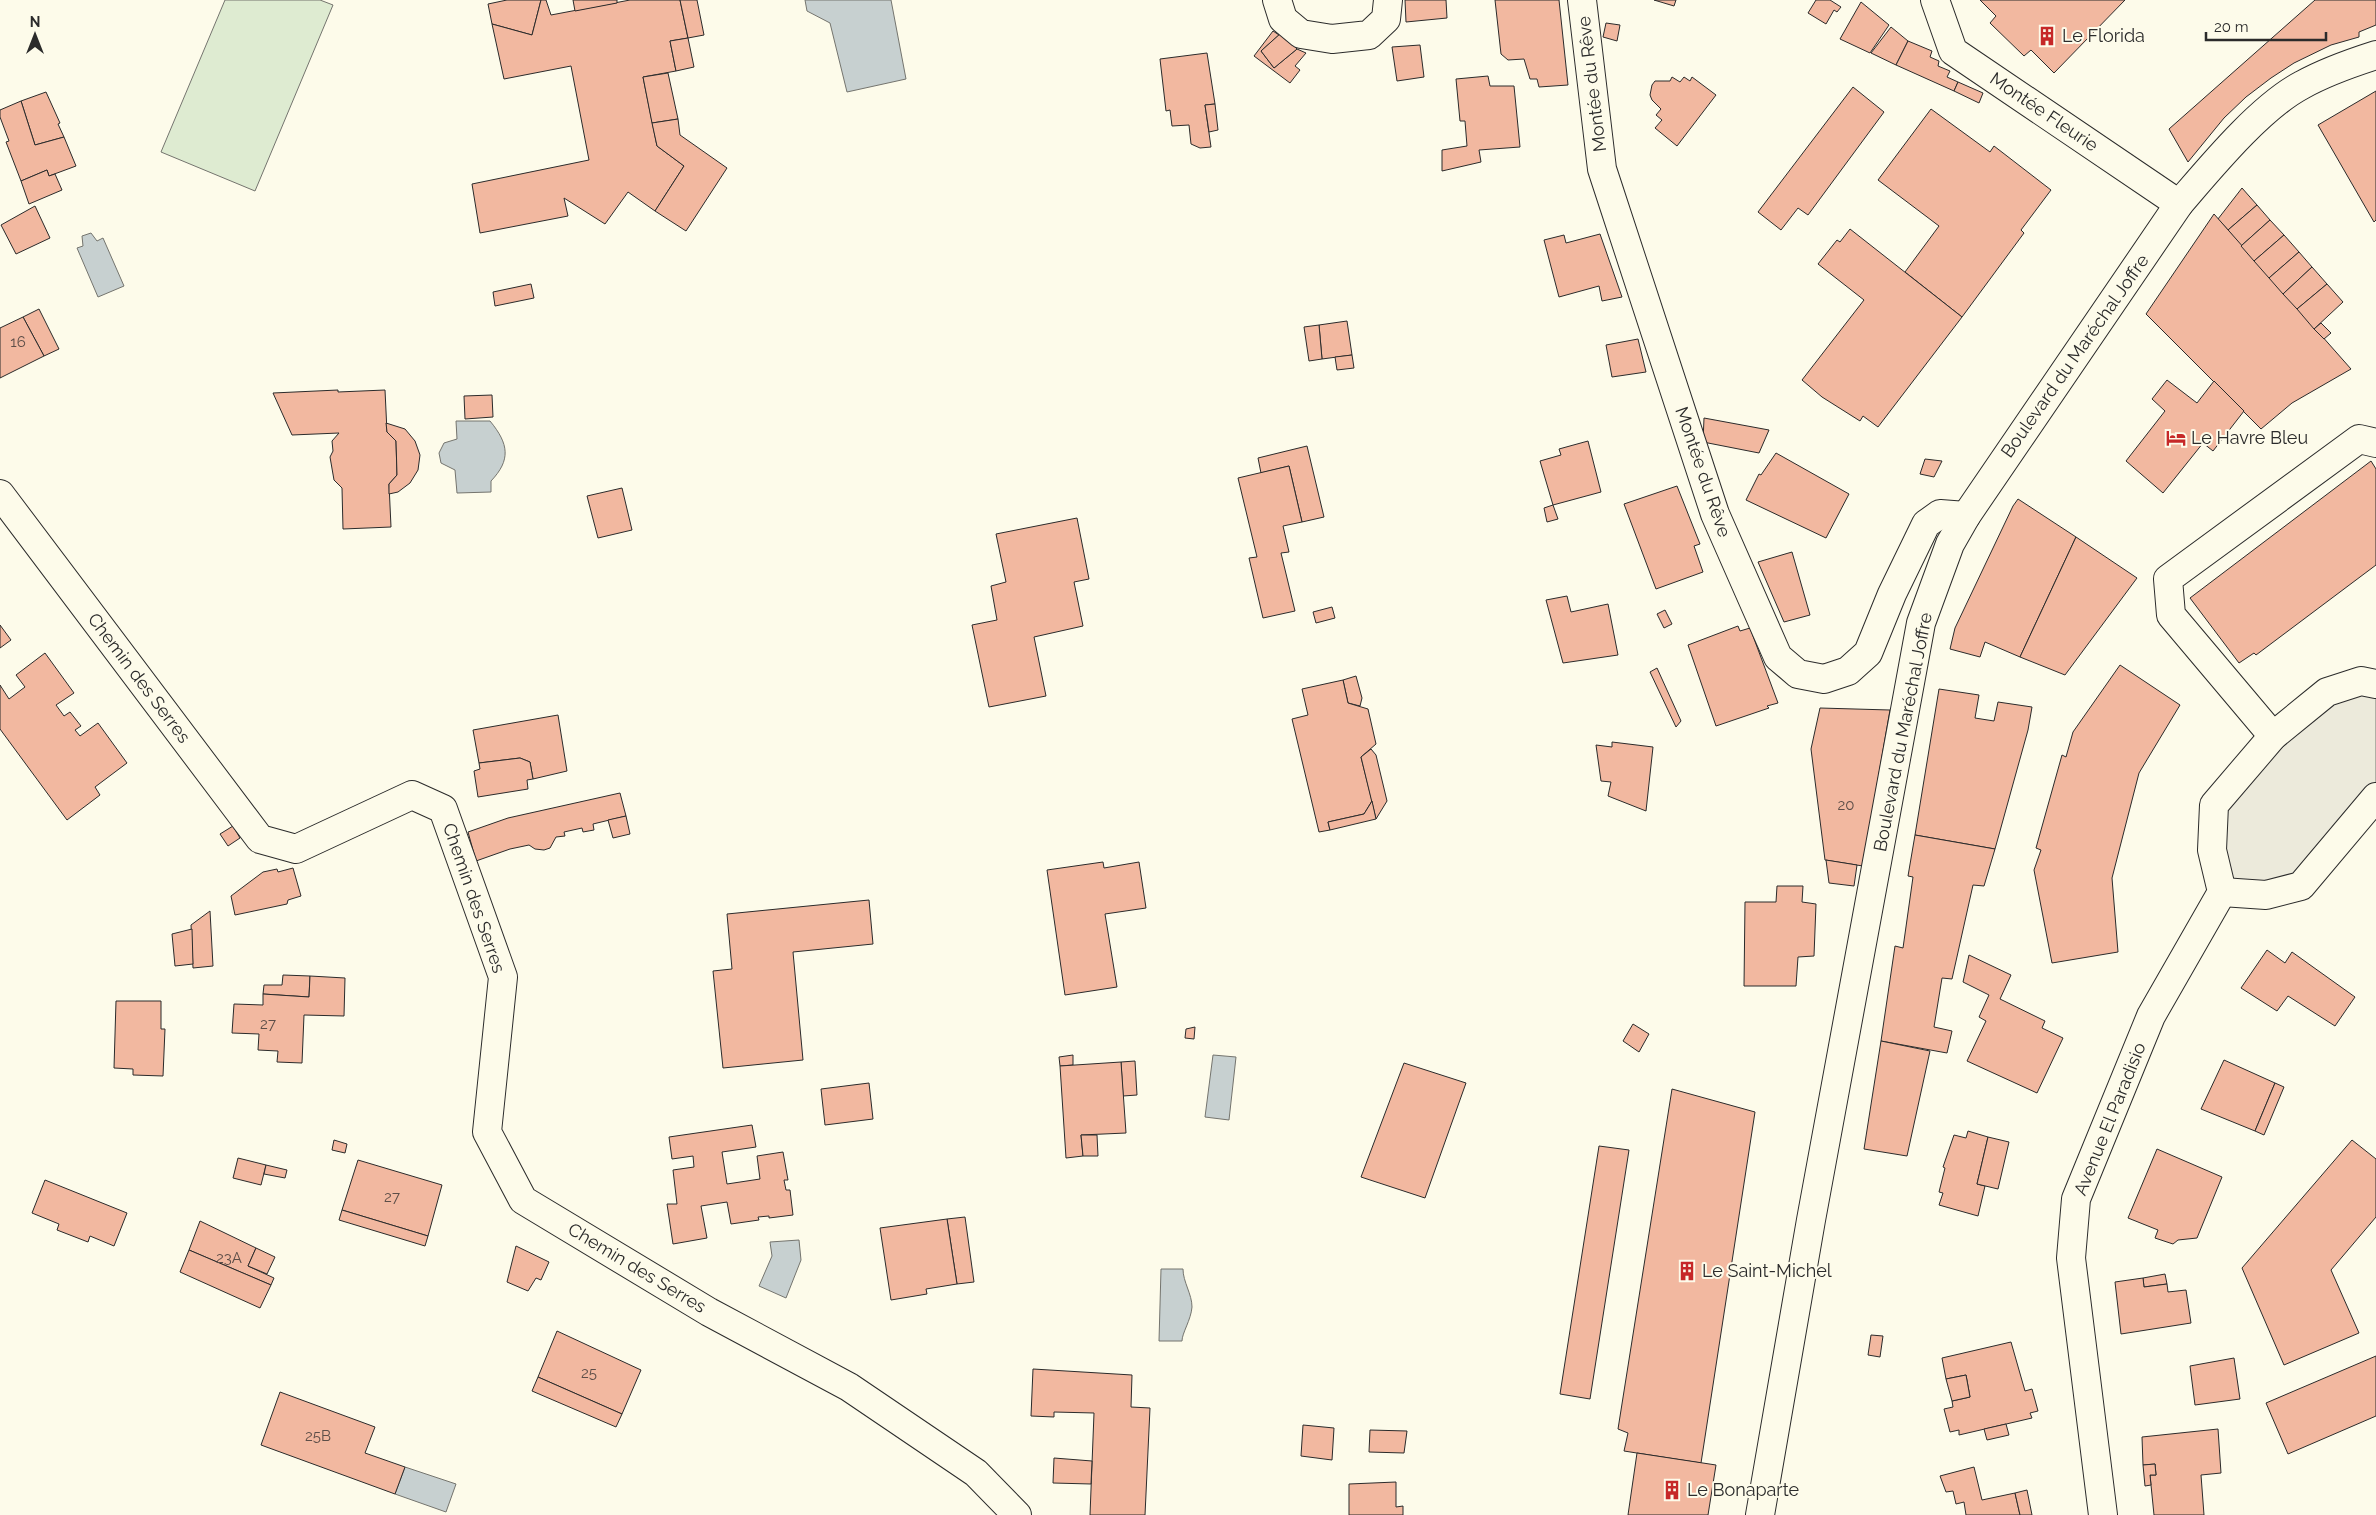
<svg xmlns="http://www.w3.org/2000/svg" width="2376" height="1515" viewBox="0 0 2376 1515" font-family="Raleway,sans-serif">
<style>
.green{fill:#deebd1;stroke:#74746e}
.parking{fill:#eceadb;stroke:#74746e}
.water{fill:#c7d0d0;stroke:#74746e}
.building{fill:#f2b8a0;stroke:#2b2b2b}
.lines{fill:none;stroke-linecap:round;stroke-linejoin:round}
.minor-casing{stroke:#2b2b2b;stroke-width:30}
.major-casing{stroke:#2b2b2b;stroke-width:30}
.minor{stroke:#fdfbea;stroke-width:28}
.major{stroke:#fdfbea;stroke-width:28}
.labels{text-anchor:middle;stroke-width:4;stroke-linejoin:round;paint-order:stroke}
.number-label{font-size:15px;fill:#5d4e48}
.poi-label{font-size:18px;fill:#2b2b2b;stroke:#fdfbea;text-anchor:start}
.street-label{font-size:18px;fill:#2b2b2b;stroke:#fdfbea}
</style>
<rect width="100%" height="100%" fill="#fdfbea"/>
<path class="green" d="M225 0H320L333 5 255 191 161 152Z"/>
<path class="parking" d="M2376 684V797L2301 886 2222 892 2214 805 2327 692Z"/>
<g class="water">
<path d="M805 0H891L906 79 847 92 830 23 807 11Z"/>
<path d="M91 233 97 241 103 238 124 286 98 297 77 248 83 246 82 236Z"/>
<path d="M456 421H490C509 444 511 460 491 481V492L457 493 455 470 441 463 439 453 444 443 457 439Z"/>
<path d="M1213 1055 1236 1057 1229 1120 1205 1117Z"/>
<path d="M799 1240 801 1260 786 1298 759 1286 772 1256 770 1242Z"/>
<path d="M1161 1269H1183C1183 1282 1192 1294 1192 1307 1191 1320 1182 1333 1182 1341H1159Z"/>
<path d="M405 1467 456 1484 446 1512 395 1494Z"/>
</g>
<g class="building">
<path d="M507 0H541L532 35 492 24 488 4Z"/>
<path d="M541 0H546L551 15 630 0H680L688 38 670 41 676 71 643 77 657 146 684 166 655 211 628 192 605 224 564 198 568 216 480 233 472 184 589 160 571 66 504 79 492 24 532 35Z"/>
<path d="M573 0H617V3L575 11Z"/>
<path d="M680 0H697L704 35 688 38Z"/>
<path d="M1405 0H1446L1447 18 1406 22Z"/>
<path d="M1495 0H1559L1568 85 1539 87 1537 79H1530L1524 59 1508 60 1501 54Z"/>
<path d="M1654 0H1676L1674 6Z"/>
<path d="M1816 0H1830L1841 7 1837 12 1834 10 1826 24 1808 13Z"/>
<path d="M1980 0H2125L2054 73 2031 50 2024 56 1990 23 1996 16Z"/>
<path d="M2315 0H2376V25L2359 32V37L2331 45 2294 63 2271 78 2246 97 2224 118 2188 162 2169 129Z"/>
<path d="M1861 2 1889 25 1870 53 1840 39Z"/>
<path d="M1606 23 1620 25 1617 41 1603 37Z"/>
<path d="M1891 27 1908 41 1896 65 1871 53Z"/>
<path d="M1273 31 1279 35 1261 51 1274 68 1297 49 1306 53 1295 66 1300 70 1290 83 1254 56Z"/>
<path d="M1281 33 1297 49 1274 68 1261 51Z"/>
<path d="M688 38 694 67 676 71 670 41Z"/>
<path d="M1908 41 1932 51 1930 57 1939 61 1938 66 1950 71 1947 77 1958 82 1954 91 1896 65Z"/>
<path d="M1420 45 1424 77 1397 81 1392 47Z"/>
<path d="M1207 53 1215 104 1205 105 1211 147 1200 148 1191 144 1189 125 1172 126 1170 110 1166 111 1160 59Z"/>
<path d="M668 73 678 119 652 123 643 77Z"/>
<path d="M1488 76 1490 86H1514L1520 147 1479 150 1481 162 1442 171V150L1467 146 1465 121H1460L1456 79Z"/>
<path d="M1672 77 1680 82 1684 77 1690 81 1692 77 1716 95 1677 146 1655 128 1662 120 1656 115 1661 109 1652 100 1650 95 1652 85 1655 81H1670Z"/>
<path d="M1958 82 1983 93 1979 103 1954 91Z"/>
<path d="M1853 87 1884 112 1808 215 1798 208 1781 230 1758 212Z"/>
<path d="M2376 91V220L2374 222 2318 125Z"/>
<path d="M46 92 60 123 58 124 64 137 35 145 21 101Z"/>
<path d="M21 101 35 145 64 137 76 166 49 176 47 170 21 181 6 142 9 141 0 117V110Z"/>
<path d="M1215 104 1218 130 1209 132 1205 105Z"/>
<path d="M1931 109 1990 152 1994 146 2051 190 2021 230 2024 233 1962 317 1905 272 1939 226 1878 180Z"/>
<path d="M678 119 680 135 727 168 686 231 655 211 684 166 657 146 652 123Z"/>
<path d="M47 170 49 176 55 174 62 190 29 204 21 181Z"/>
<path d="M2242 188 2257 205 2228 230 2218 219Z"/>
<path d="M2257 205 2270 220 2241 246 2228 230Z"/>
<path d="M35 206 50 238 16 254 1 225Z"/>
<path d="M2214 214 2351 369 2292 403 2261 429 2146 314Z"/>
<path d="M2270 220 2284 235 2254 261 2241 246Z"/>
<path d="M1850 229 1962 317 1878 427 1863 416 1860 421 1822 397 1802 380 1864 300 1818 264 1837 240 1840 242Z"/>
<path d="M1600 234 1622 297 1602 301 1599 286 1559 297 1544 240 1564 235 1566 243Z"/>
<path d="M2284 235 2299 252 2269 278 2254 261Z"/>
<path d="M2299 252 2312 267 2283 294 2269 278Z"/>
<path d="M2312 267 2327 284 2297 309 2283 294Z"/>
<path d="M531 284 534 298 495 306 493 292Z"/>
<path d="M2327 284 2343 302 2314 329 2297 309Z"/>
<path d="M39 309 59 349 44 356 23 317Z"/>
<path d="M23 317 44 356 0 378V328Z"/>
<path d="M1347 321 1352 355 1322 359 1319 325Z"/>
<path d="M2321 323 2331 333 2324 339 2314 329Z"/>
<path d="M1319 325 1322 359 1309 361 1304 327Z"/>
<path d="M1638 339 1646 372 1612 377 1606 345Z"/>
<path d="M1352 355 1354 368 1337 370 1335 357Z"/>
<path d="M2167 380 2197 403 2214 381 2244 411 2213 451 2203 443 2163 493 2126 461 2165 411 2152 399Z"/>
<path d="M338 390V392L385 390 387 432 396 441 397 475 389 484 391 527 343 529 342 488 334 480 330 457 333 451 332 441 339 433 292 435 273 393Z"/>
<path d="M492 395 493 417 465 419 464 396Z"/>
<path d="M1704 418 1769 430 1759 453 1703 442Z"/>
<path d="M386 423 405 429 415 441 420 455 418 470 410 483 398 492 389 494V484L397 475 396 441 387 432Z"/>
<path d="M1588 441 1601 492 1553 505 1540 461 1561 455 1559 449Z"/>
<path d="M1307 446 1324 517 1302 522 1289 466 1261 473 1258 458Z"/>
<path d="M1776 453 1849 494 1826 538 1746 500 1759 474 1761 475Z"/>
<path d="M1925 459 1942 461 1934 477 1920 474Z"/>
<path d="M2371 461 2376 469V565L2256 655 2254 653 2239 663 2190 598Z"/>
<path d="M1289 466 1302 522 1283 526 1289 552 1281 553 1295 611 1263 618 1249 558 1257 557 1238 478Z"/>
<path d="M1677 486 1700 544 1694 546 1703 572 1656 589 1624 504Z"/>
<path d="M622 488 632 530 598 538 587 496Z"/>
<path d="M2018 499 2076 537 2020 657 1985 642 1980 657 1950 649 1955 628 2013 506Z"/>
<path d="M1553 505 1558 519 1547 522 1544 508Z"/>
<path d="M1077 518 1089 579 1074 582 1083 626 1034 637 1046 696 989 707 972 625 997 620 991 586 1006 582 996 534Z"/>
<path d="M2076 537 2137 578 2065 675 2020 657Z"/>
<path d="M1792 552 1810 615 1784 622 1758 562Z"/>
<path d="M1567 596 1571 612 1608 604 1618 655 1563 663 1546 600Z"/>
<path d="M1332 607 1335 618 1316 623 1313 612Z"/>
<path d="M1665 610 1672 624 1664 628 1657 614Z"/>
<path d="M0 625 11 640 0 648Z"/>
<path d="M1738 626 1740 631 1750 628 1778 703 1767 706 1769 708 1716 726 1688 645Z"/>
<path d="M45 653 74 693 56 705 64 716 70 712 81 726 75 730 80 736 98 723 127 763 95 787 100 795 67 820 0 729V685L9 699 25 687 16 675Z"/>
<path d="M2120 665 2180 705 2139 773 2112 878 2118 952 2052 963 2034 870 2041 850 2036 848 2062 755 2066 757 2073 732Z"/>
<path d="M1657 668 1681 721 1676 727 1650 672Z"/>
<path d="M1356 676 1362 698 1360 706 1348 703 1343 680Z"/>
<path d="M1343 680 1348 703 1368 709 1376 744 1361 757 1372 801 1364 814 1328 822 1330 830 1319 832 1292 719 1308 715 1302 689Z"/>
<path d="M1939 689 1979 695 1975 718 1994 721 1998 702 2032 707 2028 730 1995 849 1915 835Z"/>
<path d="M1820 708 1890 710 1863 866 1825 860 1811 749Z"/>
<path d="M558 715 567 771 533 779 530 762 520 758 479 763 473 730Z"/>
<path d="M1612 742 1653 747 1646 811 1608 796 1611 782 1601 781 1596 745 1612 747Z"/>
<path d="M1371 749 1376 755 1387 801 1376 819 1361 757Z"/>
<path d="M520 758 530 762 533 779 527 780 528 789 478 797 474 771 480 769 479 763Z"/>
<path d="M620 793 626 816 593 824 594 830 583 832 582 828 564 832 565 836 556 837 550 848 544 850 535 849 529 845 510 849 476 861 468 832 508 818Z"/>
<path d="M1372 801 1376 819 1330 830 1328 822 1364 814Z"/>
<path d="M626 816 630 834 613 838 608 820Z"/>
<path d="M233 826 240 838 228 846 220 834Z"/>
<path d="M1915 835 1995 849 1984 886 1973 885 1952 979 1942 978 1934 1027 1952 1031 1947 1053 1881 1041 1895 946 1903 948 1913 877 1908 876Z"/>
<path d="M1826 860 1857 865 1854 886 1829 883Z"/>
<path d="M1103 862 1104 868 1139 862 1146 908 1105 914 1117 987 1065 995 1047 870Z"/>
<path d="M293 868 301 896 288 900 287 904 235 915 231 896 263 872 277 869 278 872Z"/>
<path d="M1777 886H1803L1802 902 1816 904 1814 956 1798 957 1796 986H1744L1745 902H1776Z"/>
<path d="M869 900 873 944 793 952 803 1060 723 1068 713 971 732 969 727 914Z"/>
<path d="M210 911 213 966 193 968 191 925Z"/>
<path d="M192 929 193 964 175 966 172 934Z"/>
<path d="M2267 950 2285 963 2292 952 2355 997 2335 1026 2288 996 2277 1011 2241 988Z"/>
<path d="M1969 955 2011 975 2000 999 2045 1021 2042 1028 2063 1038 2037 1093 1967 1061 1986 1021 1979 1017 1989 995 1963 982Z"/>
<path d="M283 975 310 976 309 997 263 994 264 985H282Z"/>
<path d="M310 976 345 978 344 1016 304 1015 302 1063 277 1062 278 1051 258 1050 259 1034 232 1033 234 1004 263 1005V994L309 997Z"/>
<path d="M116 1001H161V1029H165L163 1076 133 1075V1069L114 1068Z"/>
<path d="M1633 1024 1649 1034 1639 1052 1623 1041Z"/>
<path d="M1195 1027 1194 1039 1185 1038 1186 1029Z"/>
<path d="M1881 1041 1930 1051 1907 1156 1864 1149Z"/>
<path d="M1073 1055V1065L1060 1066 1059 1057Z"/>
<path d="M2224 1060 2275 1083 2255 1131 2201 1109Z"/>
<path d="M1135 1061 1137 1095 1123 1096 1121 1062Z"/>
<path d="M1121 1062 1126 1133 1081 1135 1083 1156 1066 1158 1060 1066Z"/>
<path d="M1404 1063 1466 1083 1425 1198 1361 1177Z"/>
<path d="M869 1083 873 1119 825 1125 821 1089Z"/>
<path d="M2275 1083 2284 1087 2264 1135 2255 1131Z"/>
<path d="M1672 1089 1755 1112 1701 1463 1624 1451 1628 1433 1618 1429Z"/>
<path d="M752 1125 756 1147 722 1152 727 1184 760 1179 757 1156 783 1152 788 1180H784L786 1190H790L793 1215 769 1218V1216L758 1217 759 1220 731 1224 727 1202 701 1206 707 1238 673 1244 667 1204H677L673 1170 694 1167 693 1156 672 1159 669 1137Z"/>
<path d="M1968 1131 1988 1137 1977 1184 1985 1186 1978 1216 1939 1205 1943 1193 1939 1192 1945 1168 1943 1167 1954 1135 1966 1138Z"/>
<path d="M1081 1135H1097L1098 1156H1083Z"/>
<path d="M1988 1137 2009 1142 1998 1189 1977 1184Z"/>
<path d="M334 1140 347 1144 345 1153 332 1150Z"/>
<path d="M2352 1140 2376 1159V1217L2331 1270 2359 1333 2284 1365 2242 1268Z"/>
<path d="M1599 1146 1629 1150 1590 1399 1560 1394Z"/>
<path d="M2157 1149 2222 1177 2197 1238 2178 1240 2173 1244 2155 1238 2158 1230 2128 1218Z"/>
<path d="M238 1158 266 1165 261 1185 233 1178Z"/>
<path d="M358 1160 442 1185 428 1236 342 1210Z"/>
<path d="M266 1165 287 1170 285 1178 264 1174Z"/>
<path d="M45 1180 127 1213 114 1246 90 1236 88 1242 57 1230 59 1224 32 1213Z"/>
<path d="M342 1210 428 1236 425 1246 339 1220Z"/>
<path d="M965 1217 974 1282 957 1284 947 1219Z"/>
<path d="M947 1219 957 1284 926 1289 927 1294 891 1300 880 1228Z"/>
<path d="M200 1221 256 1248 248 1266 274 1278 271 1285 189 1250Z"/>
<path d="M516 1246 549 1262 541 1280 536 1278 528 1291 507 1282Z"/>
<path d="M256 1248 275 1257 267 1274 248 1266Z"/>
<path d="M189 1250 271 1285 260 1308 180 1272Z"/>
<path d="M2165 1274 2167 1284 2144 1287 2143 1278Z"/>
<path d="M2143 1278 2144 1287 2167 1284 2168 1292 2186 1290 2191 1323 2121 1334 2115 1282Z"/>
<path d="M557 1331 641 1370 622 1414 538 1377Z"/>
<path d="M1871 1335 1883 1336 1880 1357 1868 1355Z"/>
<path d="M2011 1342 2025 1391 2032 1389 2038 1411 2030 1413 2032 1418 1959 1435V1430L1950 1432 1944 1409 1953 1407 1952 1401 1970 1397 1966 1375 1946 1379 1942 1358Z"/>
<path d="M2376 1356V1416L2288 1454 2266 1403Z"/>
<path d="M2234 1358 2240 1399 2195 1405 2190 1366Z"/>
<path d="M1033 1369 1132 1375 1131 1407 1150 1408 1145 1515H1090L1094 1413 1054 1412V1417L1031 1416Z"/>
<path d="M1966 1375 1970 1397 1952 1401 1946 1379Z"/>
<path d="M538 1377 622 1414 616 1427 532 1391Z"/>
<path d="M280 1392 375 1427 365 1453 405 1467 395 1494 261 1445Z"/>
<path d="M2006 1424 2009 1435 1987 1440 1984 1429Z"/>
<path d="M1303 1425 1334 1428 1332 1460 1301 1456Z"/>
<path d="M2218 1429 2221 1473 2201 1475 2204 1515H2154L2150 1475H2156L2155 1464 2143 1465 2142 1437Z"/>
<path d="M1370 1430 1407 1431 1404 1453 1369 1452Z"/>
<path d="M1637 1453 1716 1465 1708 1515H1628Z"/>
<path d="M1054 1458 1092 1461 1091 1484 1053 1483Z"/>
<path d="M2155 1464 2156 1475H2150L2151 1485 2145 1486 2143 1465Z"/>
<path d="M1974 1467 1982 1500 2015 1493 2020 1515H1966L1964 1502 1956 1504 1953 1491 1946 1492 1940 1476Z"/>
<path d="M1396 1482V1507L1403 1506V1515H1349V1484Z"/>
<path d="M2027 1490 2032 1515H2020L2015 1493Z"/>
</g>
<g class="lines">
<defs>
<g id="minor">
<path d="M1277 0 1283 19 1301 34 1332 39 1369 35 1386 19 1388 0"/>
<path d="M1582 0 1602 169 1715 514 1778 657 1798 674 1824 679 1848 671 1868 653 1892 594 1926 524 1940 514 1966 516"/>
<path d="M1935 0 1953 51 2179 204"/>
<path d="M0 494 260 839 296 849 412 795 443 809 503 977 487 1132 523 1200 709 1312 849 1387 976 1473 1017 1515"/>
<path d="M2273 736 2171 615 2168 579 2359 439 2376 443"/>
<path d="M2222 892 2266 895 2301 886 2376 797"/>
<path d="M2103 1515 2071 1258 2076 1199 2151 1016 2222 892 2212 850 2214 805 2273 736 2327 692 2361 681 2376 684"/>
</g>
<path id="major" d="M1760 1515 1811 1220 1921 623 1950 544 1966 516 2179 204C2210 168 2260 107 2302 85 2325 72 2351 63 2376 55"/>
</defs>
<use href="#minor" class="minor-casing"/>
<use href="#major" class="major-casing"/>
<use href="#minor" class="minor"/>
<use href="#major" class="major"/>
</g>
<defs>
<symbol id="building-bare" viewBox="-9 -9 18 18"><path d="M-4-6H4V6H1V3H-1V6H-4ZM-2.5-4.3h1.7v1.8h-1.7ZM.8-4.3h1.7v1.8H.8ZM-2.5-1h1.7V.8h-1.7ZM.8-1h1.7V.8H.8Z" fill="#c62828" stroke="#fdfbea" stroke-width="2.5" paint-order="stroke"/></symbol>
<symbol id="hotel-bare" viewBox="-9 -9 18 18"><path d="M-6-4.5h1.5V1H6V5H4.5V3h-9V5H-6ZM-4 0a1.8 1.8 0 1 1 3.6 0ZM.5 0V-2.5h3Q6-2.5 6 0Z" fill="#c62828" stroke="#fdfbea" stroke-width="2.5" paint-order="stroke"/></symbol>
</defs>
<g fill-rule="evenodd">
<use href="#building-bare" x="2033" y="22" width="28" height="28"/>
<use href="#hotel-bare" x="2162" y="424" width="28" height="28"/>
<use href="#building-bare" x="1673" y="1257" width="28" height="28"/>
<use href="#building-bare" x="1658" y="1476" width="28" height="28"/>
</g>
<g class="labels">
<g class="number-label">
<text x="18" y="347">16</text>
<text x="1846" y="810">20</text>
<text x="268" y="1029">27</text>
<text x="392" y="1202">27</text>
<text x="229" y="1263">23A</text>
<text x="589" y="1378">25</text>
<text x="318" y="1441">25B</text>
</g>
<g class="poi-label">
<text x="2062" y="42">Le Florida</text>
<text x="2191" y="444">Le Havre Bleu</text>
<text x="1702" y="1277">Le Saint-Michel</text>
<text x="1687" y="1496">Le Bonaparte</text>
</g>
<g class="street-label">
<text transform="translate(1592 84) rotate(-97)" y="6">Montée du Rêve</text>
<text transform="translate(2044 112) rotate(34)" y="6">Montée Fleurie</text>
<text transform="translate(2075 356) rotate(-55)" y="6">Boulevard du Maréchal Joffre</text>
<text transform="translate(1703 472) rotate(71)" y="6">Montée du Rêve</text>
<text transform="translate(139 678) rotate(53)" y="6">Chemin des Serres</text>
<text transform="translate(1903 732) rotate(-79)" y="6">Boulevard du Maréchal Joffre</text>
<text transform="translate(474 898) rotate(71)" y="6">Chemin des Serres</text>
<text transform="translate(2110 1119) rotate(-68)" y="6">Avenue El Paradisio</text>
<text transform="translate(637 1268) rotate(31)" y="6">Chemin des Serres</text>
</g>
</g>
<g transform="translate(35 35)" stroke="#fdfbea" stroke-width="4" paint-order="stroke">
<path d="M0-4L9 19L0 12L-9 19Z" fill="#2b2b2b"/>
<text y="-8" font-size="14" font-weight="bold" text-anchor="middle" fill="#2b2b2b">N</text>
</g>
<path d="M2206 32v8h120v-8" fill="none" stroke="#2b2b2b" stroke-width="2.5"/>
<text x="2214" y="32" font-size="15" fill="#2b2b2b" stroke="#fdfbea" stroke-width="4" paint-order="stroke">20 m</text>
</svg>
